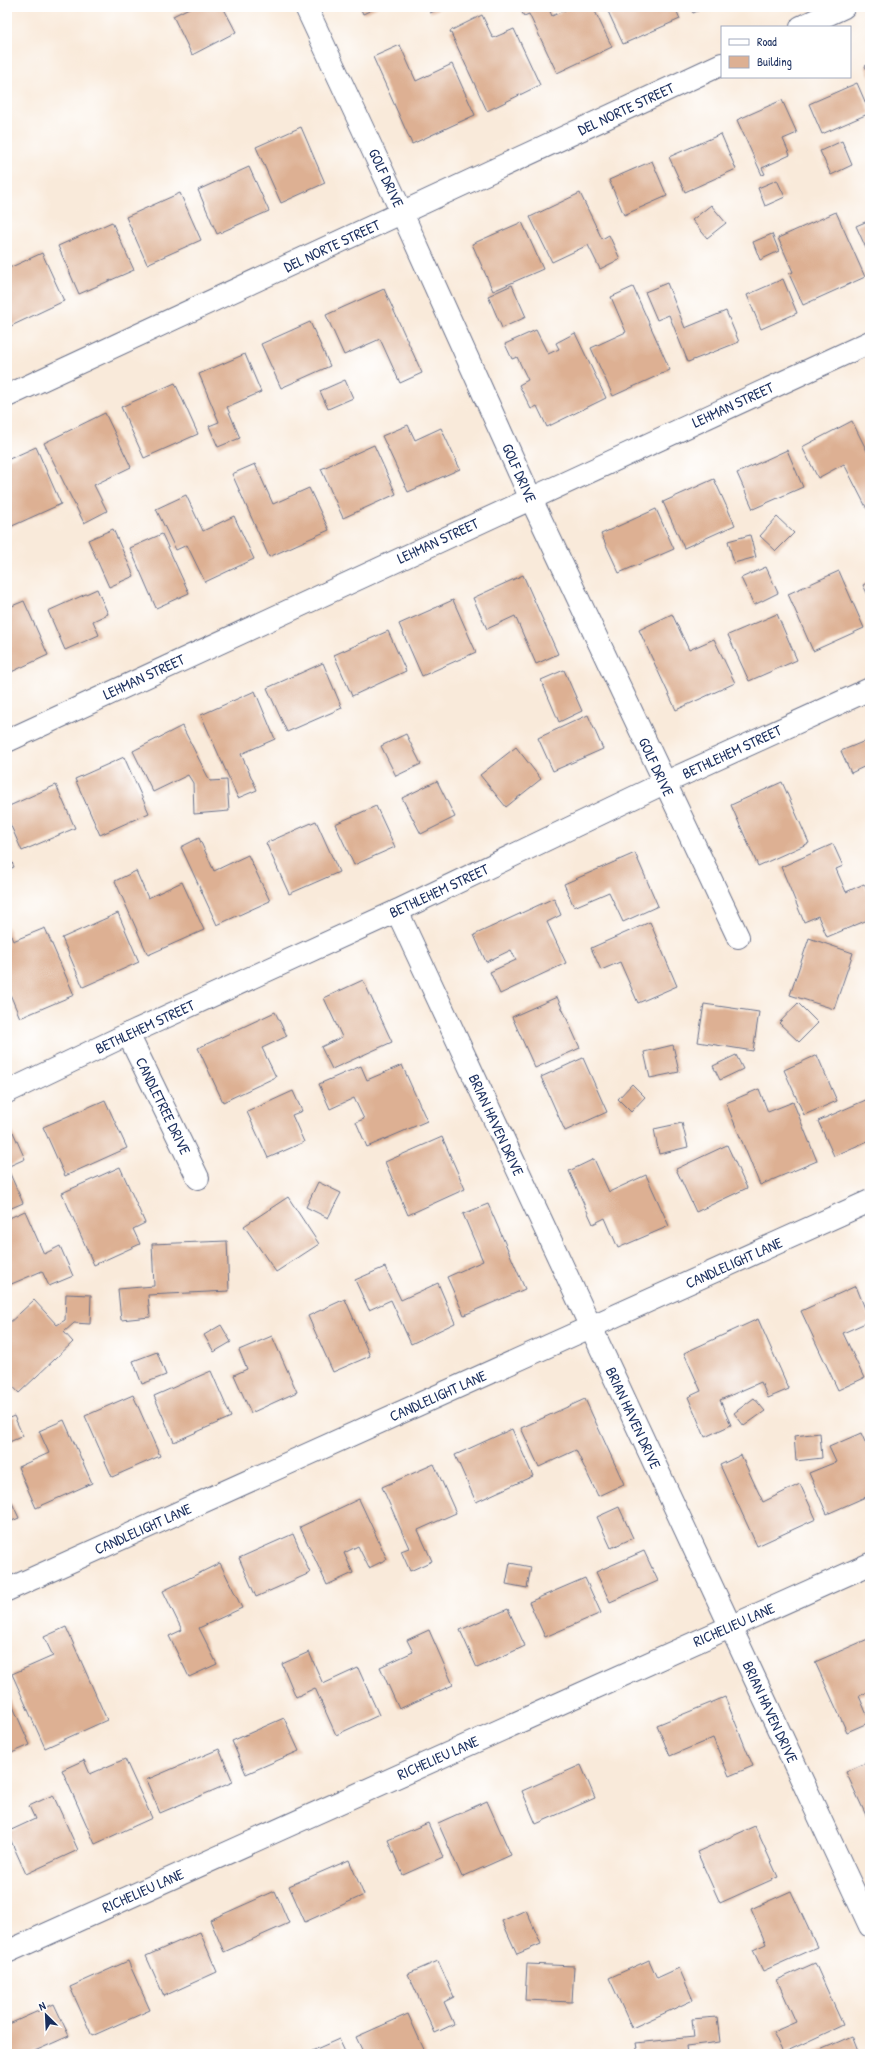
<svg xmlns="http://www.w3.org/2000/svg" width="877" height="2061" viewBox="0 0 877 2061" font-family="'Patrick Hand',sans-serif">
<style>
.building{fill:#ddb093}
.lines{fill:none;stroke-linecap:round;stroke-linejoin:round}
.minor-casing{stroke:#697089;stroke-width:24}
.minor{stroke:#fff;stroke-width:22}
.labels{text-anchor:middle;stroke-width:3.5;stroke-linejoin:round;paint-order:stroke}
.street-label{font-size:15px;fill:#1b2f5e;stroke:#fff}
</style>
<rect width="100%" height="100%" fill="#fff"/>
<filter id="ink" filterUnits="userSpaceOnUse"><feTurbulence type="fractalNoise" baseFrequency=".025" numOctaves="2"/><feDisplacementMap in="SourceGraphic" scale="8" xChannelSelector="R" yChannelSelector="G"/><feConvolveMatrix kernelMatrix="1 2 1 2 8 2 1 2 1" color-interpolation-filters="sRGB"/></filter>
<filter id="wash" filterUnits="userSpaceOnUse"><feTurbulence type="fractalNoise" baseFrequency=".012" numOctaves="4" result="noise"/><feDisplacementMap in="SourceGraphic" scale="16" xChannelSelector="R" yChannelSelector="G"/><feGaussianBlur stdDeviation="0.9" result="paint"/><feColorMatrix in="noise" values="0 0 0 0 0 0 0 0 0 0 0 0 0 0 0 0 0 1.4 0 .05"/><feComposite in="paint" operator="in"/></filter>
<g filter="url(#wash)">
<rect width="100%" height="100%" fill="#f9eada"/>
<g id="blocks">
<g class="building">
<path d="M191 7H223L236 32 192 55 173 16Z"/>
<path d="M360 7H378L363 14Z"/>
<path d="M428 7H443L430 13Z"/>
<path d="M519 7H548L552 16 572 7H593L612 47 557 73 529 14 524 16Z"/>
<path d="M606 7H675L680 19 623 44Z"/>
<path d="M690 7H707L693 13Z"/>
<path d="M482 15 493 38 514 29 540 85 487 111 450 31Z"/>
<path d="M400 45 416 81 452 64 475 115 412 144 373 57Z"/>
<path d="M870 64V77L865 66Z"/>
<path d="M857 83 870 113 822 134 809 104Z"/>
<path d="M782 100 797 133 783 139 790 155 762 168 765 174 762 175 737 120Z"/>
<path d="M301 127 325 183 281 203 256 147Z"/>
<path d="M721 134 736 169 685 192 669 157Z"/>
<path d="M842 141 852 165 831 175 820 151Z"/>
<path d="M652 161 667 196 624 215 609 180Z"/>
<path d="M249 167 269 211 217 234 198 190Z"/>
<path d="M777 180 785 197 765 206 758 188Z"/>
<path d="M180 193 201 240 147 264 126 217Z"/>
<path d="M580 193 602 239 609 235 620 259 600 269 588 245 552 262 530 217Z"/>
<path d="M711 205 726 223 707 238 692 220Z"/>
<path d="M836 212 865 277 803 305 789 274 793 272 778 238Z"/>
<path d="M870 220V257L856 226Z"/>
<path d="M112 222 134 270 79 294 58 246Z"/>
<path d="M522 222 543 269 493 291 472 244Z"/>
<path d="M772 234 779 251 760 260 753 242Z"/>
<path d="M42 253 64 301 9 327 7 322V269Z"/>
<path d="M783 279 797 313 761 329 747 295Z"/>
<path d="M667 283 685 328 726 311 739 342 688 362 669 315 657 320 645 292Z"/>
<path d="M512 285 526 317 502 328 488 296Z"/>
<path d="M633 287 670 370 613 396 591 348 626 332 611 297Z"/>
<path d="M384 289 422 373 400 383 380 339 344 355 326 315Z"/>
<path d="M310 322 330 366 281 388 261 344Z"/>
<path d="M536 330 548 354 559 349 556 343 575 333 606 398 547 427 537 406 531 409 519 385 528 380 517 357 512 359 505 344Z"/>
<path d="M245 354 261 392 227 407 240 438 218 447 209 426 219 422 199 374Z"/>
<path d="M345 380 353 398 328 409 320 391Z"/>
<path d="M175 383 198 434 144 458 121 407Z"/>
<path d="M105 413 131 467 94 485 107 511 84 523 44 443Z"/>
<path d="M852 421 870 457V507L867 509 844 464 818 478 802 447Z"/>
<path d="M408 425 415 440 441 428 460 469 408 492 382 436Z"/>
<path d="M374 445 396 494 343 518 321 469Z"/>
<path d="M36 447 61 504 10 527 7 519V460Z"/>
<path d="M787 450 803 487 753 509 737 473Z"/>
<path d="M255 464 273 504 309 488 329 530 269 557 232 474Z"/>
<path d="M714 479 735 525 684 548 663 502Z"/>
<path d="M186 495 203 531 234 516 254 559 205 582 187 545 176 550 156 509Z"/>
<path d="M656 509 674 549 619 573 601 534Z"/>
<path d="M777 517 794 533 776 551 760 536Z"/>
<path d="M113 529 134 576 109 587 88 540Z"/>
<path d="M162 534 189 593 156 608 130 548Z"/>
<path d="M750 535 756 557 734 563 728 541Z"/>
<path d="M766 567 778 593 754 605 741 578Z"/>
<path d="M839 571 864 628 813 651 788 594Z"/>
<path d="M523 575 558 654 536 664 515 616 487 629 473 598Z"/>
<path d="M870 581V599L863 585Z"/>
<path d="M97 589 108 614 93 621 99 635 65 650 48 611Z"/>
<path d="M453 600 476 652 422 676 399 624Z"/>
<path d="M24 601 48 655 7 674V608Z"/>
<path d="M672 614 689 650 714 639 735 683 676 710 639 630Z"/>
<path d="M777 614 797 660 749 681 728 635Z"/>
<path d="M388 631 406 671 352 696 334 655Z"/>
<path d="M323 663 342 708 287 732 267 688Z"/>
<path d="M564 670 582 711 559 722 541 680Z"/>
<path d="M255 691 275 739 241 754 257 790 238 798 201 715Z"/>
<path d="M588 715 603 749 553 771 538 738Z"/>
<path d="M182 726 210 781 227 780 229 811 194 814 193 783 188 775 153 792 133 751Z"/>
<path d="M406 734 421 764 396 776 381 746Z"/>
<path d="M870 739V764L851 773 841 751Z"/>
<path d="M516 747 541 779 506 807 480 775Z"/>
<path d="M124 757 149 813 100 835 75 779Z"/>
<path d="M437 781 455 817 421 834 402 798Z"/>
<path d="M782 782 809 843 758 866 731 805Z"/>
<path d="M56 785 75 828 22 851 7 817V807Z"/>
<path d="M376 806 395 847 354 865 335 824Z"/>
<path d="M316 821 339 872 289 894 266 843Z"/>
<path d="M199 838 214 871 248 855 270 901 217 925 181 847Z"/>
<path d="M833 844 843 866 836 869 846 892 864 884 870 897V919L827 937 818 916 804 922 781 867Z"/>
<path d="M7 851 14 867 7 870Z"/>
<path d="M635 853 658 906 623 922 609 892 574 907 564 884Z"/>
<path d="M136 871 148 898 182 882 204 930 148 955 115 881Z"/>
<path d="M554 898 561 915 547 922 566 963 500 994 490 972 516 960 511 950 486 962 474 935Z"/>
<path d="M118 913 139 962 83 987 62 938Z"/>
<path d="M650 922 677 986 638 1003 620 962 601 970 591 948Z"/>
<path d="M7 926 13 941 45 928 74 995 20 1018 7 987Z"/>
<path d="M809 938 853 953 834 1009 790 995Z"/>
<path d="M363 980 392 1042 332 1069 321 1047 342 1037 324 998Z"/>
<path d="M557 997 580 1048 535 1068 512 1017Z"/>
<path d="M798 1003 818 1023 799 1042 779 1023Z"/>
<path d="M704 1004 759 1012 753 1051 698 1042Z"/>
<path d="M275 1012 287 1036 262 1048 276 1077 223 1102 198 1048Z"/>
<path d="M673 1045 679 1072 650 1078 644 1052Z"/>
<path d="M736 1055 743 1069 720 1080 713 1066Z"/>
<path d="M817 1055 837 1101 804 1115 784 1070Z"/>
<path d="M583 1058 607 1112 565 1131 541 1077Z"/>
<path d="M402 1065 427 1121 367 1147 356 1122 364 1119 354 1098 330 1109 319 1084 361 1066 367 1080Z"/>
<path d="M632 1084 645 1097 631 1112 618 1099Z"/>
<path d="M759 1089 768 1112 793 1102 817 1161 760 1185 726 1103Z"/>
<path d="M293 1091 302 1111 292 1115 304 1142 268 1158 247 1112Z"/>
<path d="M868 1099 870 1103V1140L834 1156 818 1121Z"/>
<path d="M105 1100 127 1148 65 1176 43 1127Z"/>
<path d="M682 1123 688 1147 659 1154 654 1129Z"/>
<path d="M13 1132 25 1159 7 1167 23 1203 7 1210V1135Z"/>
<path d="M442 1137 465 1189 408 1215 385 1162Z"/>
<path d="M727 1145 747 1188 696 1212 676 1169Z"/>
<path d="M594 1159 609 1192 646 1175 669 1226 618 1248 605 1218 593 1224 569 1171Z"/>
<path d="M120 1167 145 1223 133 1229 140 1244 94 1265 62 1193Z"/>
<path d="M318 1182 341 1193 328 1218 306 1207Z"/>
<path d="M288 1197 319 1244 276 1272 244 1226Z"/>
<path d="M488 1204 525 1289 464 1315 447 1277 483 1261 463 1214Z"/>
<path d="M25 1211 44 1254 60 1246 73 1276 49 1286 42 1271 9 1285 7 1281V1219Z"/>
<path d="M227 1241 229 1291 148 1295 150 1317 121 1320 118 1289 154 1286 152 1244Z"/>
<path d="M385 1267 401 1300 438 1283 455 1323 411 1344 391 1300 369 1310 355 1280Z"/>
<path d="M856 1286 870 1321 843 1333 864 1378 838 1390 801 1311Z"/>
<path d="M66 1294 91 1295 90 1324 74 1323 64 1332 73 1342 19 1393 7 1380V1325L34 1300 57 1325 65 1320Z"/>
<path d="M345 1299 370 1356 333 1372 308 1316Z"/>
<path d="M758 1319 789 1389 768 1398 761 1382 720 1400 731 1425 705 1437 688 1397 701 1391 684 1353Z"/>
<path d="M221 1325 231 1342 214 1352 204 1335Z"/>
<path d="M272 1336 297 1392 251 1413 234 1375 247 1369 239 1350Z"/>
<path d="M157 1352 166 1375 142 1384 133 1361Z"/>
<path d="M211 1371 231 1417 174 1442 154 1396Z"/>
<path d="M133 1395 160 1456 112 1477 85 1416Z"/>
<path d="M754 1398 765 1411 744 1426 734 1413Z"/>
<path d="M585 1399 624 1484 598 1496 576 1450 539 1467 521 1428Z"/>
<path d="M14 1416 23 1436 7 1443V1419Z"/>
<path d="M64 1420 92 1483 36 1508 18 1467 49 1453 39 1431Z"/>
<path d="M512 1429 533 1476 476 1502 455 1455Z"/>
<path d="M820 1433 822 1458 796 1461 794 1436Z"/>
<path d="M861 1433 870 1453V1495L827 1514 809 1473 836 1462 829 1447Z"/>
<path d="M741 1455 763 1502 800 1484 816 1519 757 1546 720 1465Z"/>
<path d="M434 1464 456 1513 418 1530 432 1561 410 1571 401 1551 409 1548 382 1487Z"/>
<path d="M7 1492 19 1518 7 1523Z"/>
<path d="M359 1499 387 1559 369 1568 358 1546 344 1553 353 1573 327 1585 300 1527Z"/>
<path d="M619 1507 633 1538 611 1548 597 1517Z"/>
<path d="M293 1534 310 1573 256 1597 239 1558Z"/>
<path d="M644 1551 658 1581 610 1602 596 1572Z"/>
<path d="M220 1563 242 1608 199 1628 217 1664 189 1677 169 1636 182 1630 163 1591Z"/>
<path d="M510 1563 531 1567 527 1588 506 1584Z"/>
<path d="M585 1578 601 1613 545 1637 529 1602Z"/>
<path d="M508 1609 525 1646 477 1668 460 1630Z"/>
<path d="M66 1627 107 1720 45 1748 12 1674 53 1656 44 1637Z"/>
<path d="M429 1630 453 1685 399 1709 380 1667 413 1652 407 1640Z"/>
<path d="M868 1639 870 1644V1691L859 1696 870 1722 847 1732 815 1662Z"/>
<path d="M309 1652 323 1684 358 1668 379 1715 336 1735 315 1688 296 1697 282 1664Z"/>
<path d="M7 1693 30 1745 7 1755Z"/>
<path d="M725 1697 753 1766 729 1776 713 1738 670 1756 657 1725Z"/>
<path d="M284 1718 299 1751 246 1774 232 1741Z"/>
<path d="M219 1749 233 1782 160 1813 146 1780Z"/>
<path d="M125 1759 152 1818 95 1844 62 1770 84 1760 90 1774Z"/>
<path d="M870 1761V1824L846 1772Z"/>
<path d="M581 1765 595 1798 536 1824 522 1791Z"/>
<path d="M53 1795 78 1850 26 1874 7 1832 35 1819 29 1806Z"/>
<path d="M487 1801 511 1855 462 1877 438 1823Z"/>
<path d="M428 1823 443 1857 403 1875 388 1840Z"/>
<path d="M755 1826 778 1877 720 1903 697 1852Z"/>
<path d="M349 1860 364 1895 305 1922 289 1886Z"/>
<path d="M275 1891 289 1923 224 1952 210 1920Z"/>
<path d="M791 1891 817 1947 763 1971 753 1950 766 1944 751 1909Z"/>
<path d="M526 1910 541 1944 517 1954 502 1921Z"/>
<path d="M200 1932 217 1972 164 1996 146 1956Z"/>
<path d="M649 1960 657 1978 679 1968 693 2000 632 2028 609 1978Z"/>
<path d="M128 1961 150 2010 92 2036 70 1987Z"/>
<path d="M438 1961 454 1997 444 2002 454 2024 435 2033 408 1974Z"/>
<path d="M815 1963 843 2025 783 2053 773 2032 796 2022 777 1980Z"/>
<path d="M527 1964 574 1966 572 2002 525 2000Z"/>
<path d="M54 2004 69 2036 28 2054H8L7 2025Z"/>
<path d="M408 2014 426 2054H364L356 2037Z"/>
<path d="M717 2017 720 2042 686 2046 687 2054H638L636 2043 694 2037 692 2019Z"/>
<path d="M852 2036 859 2054H811Z"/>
<path d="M339 2039 346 2054H305Z"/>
</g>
</g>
</g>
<g filter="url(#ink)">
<use href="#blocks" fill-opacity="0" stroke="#697089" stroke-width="1"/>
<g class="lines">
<defs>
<g id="minor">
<path d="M306 7 402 213 531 499 738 937"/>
<path d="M801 27 844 7"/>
<path d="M7 396 722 64"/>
<path d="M7 741 870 342"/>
<path d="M397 911 870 1926"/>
<path d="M128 1034 198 1178"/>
<path d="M7 1092 128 1034 397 911 664 783 870 689"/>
<path d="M7 1590 870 1201"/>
<path d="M7 1952 870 1564"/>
</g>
</defs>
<use href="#minor" class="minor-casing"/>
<use href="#minor" class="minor"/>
</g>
</g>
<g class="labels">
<g class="street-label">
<text transform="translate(626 109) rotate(-25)" y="5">DEL NORTE STREET</text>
<text transform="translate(386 178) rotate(65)" y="5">GOLF DRIVE</text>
<text transform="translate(332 246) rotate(-25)" y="5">DEL NORTE STREET</text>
<text transform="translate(733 405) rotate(-25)" y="5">LEHMAN STREET</text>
<text transform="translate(519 473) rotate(66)" y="5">GOLF DRIVE</text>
<text transform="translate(438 541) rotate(-25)" y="5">LEHMAN STREET</text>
<text transform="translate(144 677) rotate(-25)" y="5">LEHMAN STREET</text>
<text transform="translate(732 752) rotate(-25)" y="5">BETHLEHEM STREET</text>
<text transform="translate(656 767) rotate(65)" y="5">GOLF DRIVE</text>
<text transform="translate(439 891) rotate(-25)" y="5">BETHLEHEM STREET</text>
<text transform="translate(145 1027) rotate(-25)" y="5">BETHLEHEM STREET</text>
<text transform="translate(163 1106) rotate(64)" y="5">CANDLETREE DRIVE</text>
<text transform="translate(496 1125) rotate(65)" y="5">BRIAN HAVEN DRIVE</text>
<text transform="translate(734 1263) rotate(-24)" y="5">CANDLELIGHT LANE</text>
<text transform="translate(438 1396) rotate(-24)" y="5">CANDLELIGHT LANE</text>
<text transform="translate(633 1418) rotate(65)" y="5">BRIAN HAVEN DRIVE</text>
<text transform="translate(143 1529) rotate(-24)" y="5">CANDLELIGHT LANE</text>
<text transform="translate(734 1625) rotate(-24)" y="5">RICHELIEU LANE</text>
<text transform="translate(770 1712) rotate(65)" y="5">BRIAN HAVEN DRIVE</text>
<text transform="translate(438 1758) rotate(-24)" y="5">RICHELIEU LANE</text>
<text transform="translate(143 1891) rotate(-24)" y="5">RICHELIEU LANE</text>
</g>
</g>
<rect width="877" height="2061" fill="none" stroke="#fff" stroke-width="24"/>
<rect x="721" y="26" width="130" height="52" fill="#ffffff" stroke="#a4acbf"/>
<rect x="729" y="39" width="20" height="6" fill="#ffffff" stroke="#a4acbf"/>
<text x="757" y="46" font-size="12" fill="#1b2f5e">Road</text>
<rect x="729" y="56" width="20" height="12" fill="#ddb093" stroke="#a4acbf"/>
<text x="757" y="66" font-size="12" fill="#1b2f5e">Building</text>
<g transform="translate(46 2015) rotate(336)" stroke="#ffffff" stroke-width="3" paint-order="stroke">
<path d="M0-3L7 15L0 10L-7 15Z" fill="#1b2f5e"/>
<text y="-6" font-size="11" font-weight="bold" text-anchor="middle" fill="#1b2f5e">N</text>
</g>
</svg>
